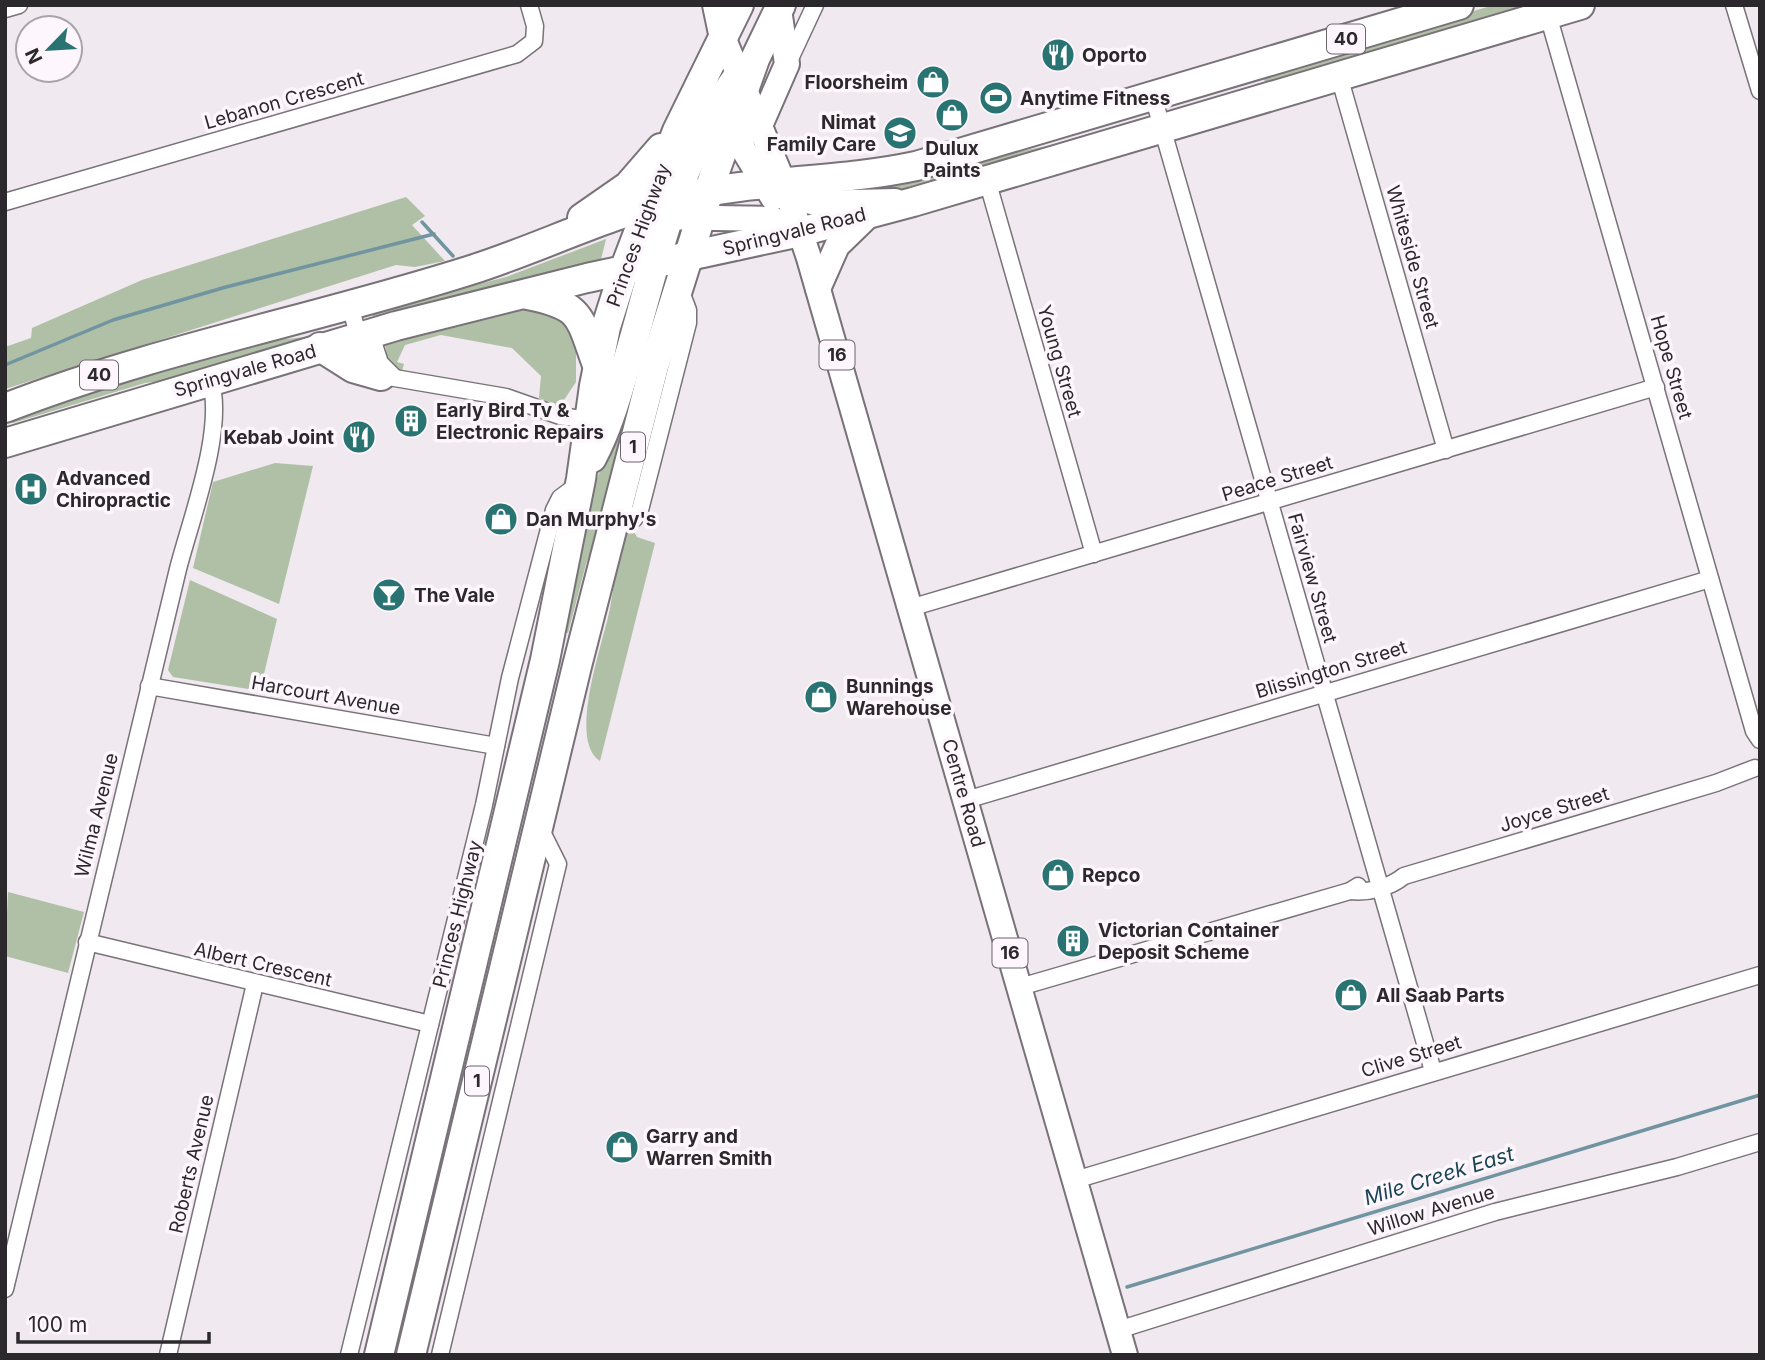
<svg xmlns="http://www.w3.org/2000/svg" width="1765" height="1360" viewBox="0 0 1765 1360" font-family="Inter,sans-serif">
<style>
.green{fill:#afc0a7}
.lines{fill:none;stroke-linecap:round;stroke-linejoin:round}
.stream{stroke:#7194a1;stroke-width:3.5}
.street-casing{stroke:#797278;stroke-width:19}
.primary-casing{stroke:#797278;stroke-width:28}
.highway-casing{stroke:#797278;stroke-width:32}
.street{stroke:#fff;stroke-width:16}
.primary{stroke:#fff;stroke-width:24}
.highway{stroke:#fff;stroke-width:28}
.labels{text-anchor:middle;stroke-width:7;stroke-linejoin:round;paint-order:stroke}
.shield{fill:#fef6fd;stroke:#6a666a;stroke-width:2}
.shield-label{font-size:18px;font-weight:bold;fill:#2b292b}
.poi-label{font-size:19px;font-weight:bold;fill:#2b292b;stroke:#fef6fd;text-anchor:start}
.street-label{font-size:19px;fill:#2b292b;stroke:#fef6fd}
.water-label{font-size:21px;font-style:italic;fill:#1a4654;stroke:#fef6fd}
</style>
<rect width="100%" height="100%" fill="#f0e9ef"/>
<g class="green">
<path d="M1494 5H1548L1405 47 1351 57 1265 82 1262 74Z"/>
<path d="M1142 118 1145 121 1058 148 998 161 891 192 823 189 1047 146Z"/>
<path d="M406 197 425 216 412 225 445 261 415 267 396 265 5 389V347L31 338 32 328 142 280Z"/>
<path d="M606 239 600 264 384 317 373 316 372 312 506 277Z"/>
<path d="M544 308 557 309 576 341V382L562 403 555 404 539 398 541 376 512 348 441 335 405 345 397 362 404 364 402 371 388 367 385 345 394 341 516 311Z"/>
<path d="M305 337 169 380 145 383 13 423 8 420 27 410 257 342Z"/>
<path d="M644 355 603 518 586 564 568 633H562L593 489Z"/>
<path d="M275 463 313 466 279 604 193 568 213 482Z"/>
<path d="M631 527 637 537 655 543 600 761C567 739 604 641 610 608 614 587 616 565 619 543L620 536Z"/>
<path d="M190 580 277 619 260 691 173 677 168 670Z"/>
<path d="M8 892 84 912 68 973 5 956Z"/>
</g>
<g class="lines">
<g class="stream">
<path d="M422 222 453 256"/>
<path d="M5 365 113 320 226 287 434 234"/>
<path d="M1127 1287 1760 1095"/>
</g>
<defs>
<g id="street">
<path d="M1734 5 1760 91"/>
<path d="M5 9 19 5"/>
<path d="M1548 15 1754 731 1760 740"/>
<path d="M788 63 815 5"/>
<path d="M1339 76 1446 450"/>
<path d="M1153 96 1433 1071"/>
<path d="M987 180 1094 554"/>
<path d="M5 202 517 54 534 41 535 26 529 5"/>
<path d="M350 305 365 361 377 375 506 397 560 416 589 420"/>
<path d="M369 329 380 363 393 376"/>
<path d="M612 528 634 519 640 510 688 323V310L680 289"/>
<path d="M910 608 1656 387"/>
<path d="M149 686 496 746"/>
<path d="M966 800 1710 579"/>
<path d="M1350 891C1369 893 1389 888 1404 876L1716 783 1755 768"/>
<path d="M87 942 430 1024"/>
<path d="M1020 987 1350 891 1358 886"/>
<path d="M1075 1180 1760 975"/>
<path d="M5 1289 178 569C191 518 226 428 210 379"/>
<path d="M1118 1330 1495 1212 1677 1167 1760 1142"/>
<path d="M168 1355 255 984"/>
<path d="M349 1355 484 805 510 678 554 510 560 498 580 483"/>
<path d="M440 1355 558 864 540 828"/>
</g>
<g id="primary">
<path d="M715 5 724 48"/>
<path d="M723 37 786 189 809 258 1125 1355"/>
<path d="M734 111 743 149 773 198"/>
<path d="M759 128 787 64 779 9"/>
<path d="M776 191 815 203 895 201"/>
<path d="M650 217 772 219 800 232"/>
<path d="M818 289 837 246 871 213"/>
</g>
<g id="highway">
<path d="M582 218 628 186 661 148"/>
<path d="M528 295C583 306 579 316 597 365"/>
<path d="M320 347 353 368 381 376"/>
<path d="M5 408C157 349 317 319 471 270 540 248 605 215 676 198 755 179 837 183 916 166L1459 5"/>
<path d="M5 443 396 326 587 278 800 232 913 202 1580 5"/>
<path d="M592 458C610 424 619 388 630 352 657 259 677 158 736 79"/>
<path d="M379 1355 545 660 581 479 594 386 606 327 624 270 677 131 739 5"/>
<path d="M411 1355 577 666 654 366 715 172 755 59 781 5"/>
</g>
</defs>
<use href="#street" class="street-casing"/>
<use href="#primary" class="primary-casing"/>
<use href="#highway" class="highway-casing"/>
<use href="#street" class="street"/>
<use href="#primary" class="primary"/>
<use href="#highway" class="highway"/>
</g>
<defs>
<symbol id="restaurant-disc" viewBox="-11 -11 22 22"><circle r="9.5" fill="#297473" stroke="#fef6fd"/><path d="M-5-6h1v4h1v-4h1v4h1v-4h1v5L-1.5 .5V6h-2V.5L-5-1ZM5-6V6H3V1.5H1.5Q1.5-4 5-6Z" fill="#fff"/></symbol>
<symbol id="shop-disc" viewBox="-11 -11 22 22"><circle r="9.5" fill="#297473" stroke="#fef6fd"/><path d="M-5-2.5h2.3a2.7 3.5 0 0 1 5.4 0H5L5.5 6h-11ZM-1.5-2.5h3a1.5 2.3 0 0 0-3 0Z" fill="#fff"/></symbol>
<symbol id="stadium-disc" viewBox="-11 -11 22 22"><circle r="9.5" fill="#297473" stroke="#fef6fd"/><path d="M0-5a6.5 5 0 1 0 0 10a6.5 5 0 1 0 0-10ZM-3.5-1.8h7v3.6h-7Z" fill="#fff"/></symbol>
<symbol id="school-disc" viewBox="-11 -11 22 22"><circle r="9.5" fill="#297473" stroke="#fef6fd"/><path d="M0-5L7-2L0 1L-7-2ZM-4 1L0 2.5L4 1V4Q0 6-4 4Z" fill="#fff"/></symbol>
<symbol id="building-disc" viewBox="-11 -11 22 22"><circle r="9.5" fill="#297473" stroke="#fef6fd"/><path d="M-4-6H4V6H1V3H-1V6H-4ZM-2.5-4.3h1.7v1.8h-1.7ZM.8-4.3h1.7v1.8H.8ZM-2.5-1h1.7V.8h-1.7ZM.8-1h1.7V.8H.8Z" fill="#fff"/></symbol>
<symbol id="hospital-disc" viewBox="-11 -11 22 22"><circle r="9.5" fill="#297473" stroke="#fef6fd"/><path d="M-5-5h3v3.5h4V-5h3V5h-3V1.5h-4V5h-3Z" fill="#fff"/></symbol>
<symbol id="bar-disc" viewBox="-11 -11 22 22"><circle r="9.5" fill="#297473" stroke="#fef6fd"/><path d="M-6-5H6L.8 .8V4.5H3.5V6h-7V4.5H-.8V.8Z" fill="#fff"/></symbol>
</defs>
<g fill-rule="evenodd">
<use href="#restaurant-disc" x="1039" y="36" width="38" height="38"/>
<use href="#shop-disc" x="914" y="63" width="38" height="38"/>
<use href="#stadium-disc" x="977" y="79" width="38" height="38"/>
<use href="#shop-disc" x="933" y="96" width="38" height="38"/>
<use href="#school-disc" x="881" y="114" width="38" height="38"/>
<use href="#building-disc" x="392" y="402" width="38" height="38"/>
<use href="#restaurant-disc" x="340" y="418" width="38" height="38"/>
<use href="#hospital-disc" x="12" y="470" width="38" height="38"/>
<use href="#shop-disc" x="482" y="500" width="38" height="38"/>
<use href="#bar-disc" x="370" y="576" width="38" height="38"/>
<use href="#shop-disc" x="802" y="678" width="38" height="38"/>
<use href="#shop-disc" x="1039" y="856" width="38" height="38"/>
<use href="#building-disc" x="1054" y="922" width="38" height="38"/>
<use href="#shop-disc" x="1332" y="976" width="38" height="38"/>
<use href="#shop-disc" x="603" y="1128" width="38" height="38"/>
</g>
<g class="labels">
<g class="shield">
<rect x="1327" y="24.5" width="38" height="29" rx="5"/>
<rect x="819.5" y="340.5" width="35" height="29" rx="5"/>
<rect x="80" y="360.5" width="38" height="29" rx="5"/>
<rect x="621" y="432.5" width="24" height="29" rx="5"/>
<rect x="992.5" y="938.5" width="35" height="29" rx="5"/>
<rect x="465" y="1066.5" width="24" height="29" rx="5"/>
</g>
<g class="shield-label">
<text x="1346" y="45">40</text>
<text x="837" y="361">16</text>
<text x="99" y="381">40</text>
<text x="633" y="453">1</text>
<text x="1010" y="959">16</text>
<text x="477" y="1087">1</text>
</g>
<g class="poi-label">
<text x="1082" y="62">Oporto</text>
<text x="908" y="89" text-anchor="end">Floorsheim</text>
<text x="1020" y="105">Anytime Fitness</text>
<text x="876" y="129" text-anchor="end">Nimat<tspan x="876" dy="22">Family Care</tspan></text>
<text x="952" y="155" text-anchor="middle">Dulux<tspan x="952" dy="22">Paints</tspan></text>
<text x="436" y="417">Early Bird Tv &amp;<tspan x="436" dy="22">Electronic Repairs</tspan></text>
<text x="334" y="444" text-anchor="end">Kebab Joint</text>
<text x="56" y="485">Advanced<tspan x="56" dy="22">Chiropractic</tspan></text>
<text x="526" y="526">Dan Murphy's</text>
<text x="414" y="602">The Vale</text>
<text x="846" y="693">Bunnings<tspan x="846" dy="22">Warehouse</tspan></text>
<text x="1082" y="882">Repco</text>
<text x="1098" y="937">Victorian Container<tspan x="1098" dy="22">Deposit Scheme</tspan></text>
<text x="1376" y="1002">All Saab Parts</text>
<text x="646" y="1143">Garry and<tspan x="646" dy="22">Warren Smith</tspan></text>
</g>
<g class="street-label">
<text transform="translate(284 100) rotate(-16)" y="7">Lebanon Crescent</text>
<text transform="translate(794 231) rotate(-14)" y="7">Springvale Road</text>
<text transform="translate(638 235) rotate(-70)" y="7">Princes Highway</text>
<text transform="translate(1413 257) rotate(74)" y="7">Whiteside Street</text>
<text transform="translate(1060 361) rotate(74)" y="7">Young Street</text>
<text transform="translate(1672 367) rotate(74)" y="7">Hope Street</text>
<text transform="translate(245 370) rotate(-16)" y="7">Springvale Road</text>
<text transform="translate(1277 478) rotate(-17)" y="7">Peace Street</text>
<text transform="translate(1313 578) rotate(74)" y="7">Fairview Street</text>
<text transform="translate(1331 669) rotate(-17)" y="7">Blissington Street</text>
<text transform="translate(326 695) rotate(10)" y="7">Harcourt Avenue</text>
<text transform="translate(964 793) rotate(74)" y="7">Centre Road</text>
<text transform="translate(1554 809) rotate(-17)" y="7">Joyce Street</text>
<text transform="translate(96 815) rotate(-76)" y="7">Wilma Avenue</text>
<text transform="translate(457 914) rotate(-76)" y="7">Princes Highway</text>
<text transform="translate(263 964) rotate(13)" y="7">Albert Crescent</text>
<text transform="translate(1411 1056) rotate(-17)" y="7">Clive Street</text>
<text transform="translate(191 1164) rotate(-77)" y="7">Roberts Avenue</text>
<text transform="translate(1431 1210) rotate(-17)" y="7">Willow Avenue</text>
</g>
<g class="water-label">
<text transform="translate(1439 1176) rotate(-17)" y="7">Mile Creek East</text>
</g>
</g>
<rect width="1765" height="1360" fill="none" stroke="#2b292b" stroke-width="14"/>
<g transform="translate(49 49) rotate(245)"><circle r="33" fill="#fef6fd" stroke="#aaa4a9" stroke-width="2"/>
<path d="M0-5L12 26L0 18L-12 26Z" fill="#297473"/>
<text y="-10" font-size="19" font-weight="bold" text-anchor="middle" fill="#2b292b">N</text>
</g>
<path d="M18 1332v10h191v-10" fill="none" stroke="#2b292b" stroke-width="3.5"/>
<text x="28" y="1332" font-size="21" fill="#2b292b" stroke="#fef6fd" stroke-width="5" paint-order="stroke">100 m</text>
</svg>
